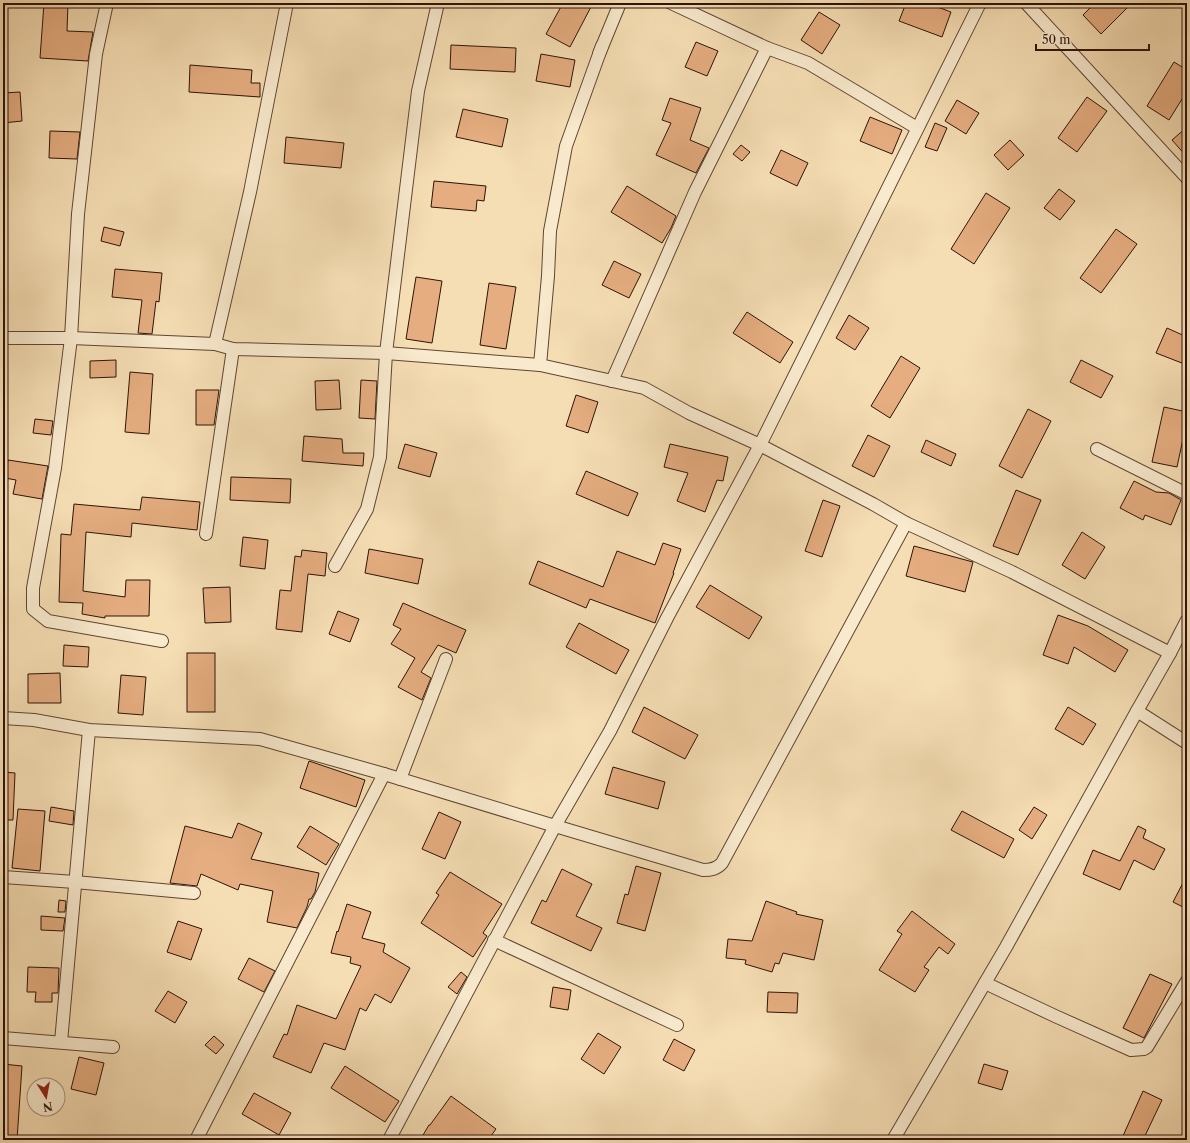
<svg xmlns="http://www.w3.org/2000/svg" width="1190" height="1143" viewBox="0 0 1190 1143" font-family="'Libre Caslon Text',serif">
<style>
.building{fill:#e5ad80;stroke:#2c1308}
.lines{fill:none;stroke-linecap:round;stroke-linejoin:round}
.street-casing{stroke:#5e4633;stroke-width:14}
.street{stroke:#f9eace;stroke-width:12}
</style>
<rect width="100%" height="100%" fill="#f6deb4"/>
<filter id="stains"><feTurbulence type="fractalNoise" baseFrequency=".005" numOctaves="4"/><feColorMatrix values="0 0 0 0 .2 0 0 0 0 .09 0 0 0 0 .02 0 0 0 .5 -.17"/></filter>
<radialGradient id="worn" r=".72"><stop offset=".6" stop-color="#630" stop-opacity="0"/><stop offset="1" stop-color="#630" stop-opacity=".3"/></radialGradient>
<g class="building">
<path d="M44 3H68L67 31 93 32 88 61 40 58Z"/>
<path d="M563 3H593L570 47 546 34Z"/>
<path d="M906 3H927L951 12 942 37 899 21Z"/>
<path d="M1095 3H1132L1101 34 1083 15Z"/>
<path d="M819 12 840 25 822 54 801 40Z"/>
<path d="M696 42 718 51 707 76 685 67Z"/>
<path d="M451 45 516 48 515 72 450 69Z"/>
<path d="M541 54 575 60 570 87 536 81Z"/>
<path d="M1174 62 1187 70V91L1169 120 1147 106Z"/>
<path d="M190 65 252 70 251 83H260V97L189 92Z"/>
<path d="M20 92 22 121 3 123V93Z"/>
<path d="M1087 97 1107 111 1077 152 1058 138Z"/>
<path d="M670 98 701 108 690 140 709 148 696 173 656 155 671 123 662 120Z"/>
<path d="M957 100 979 113 966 134 945 121Z"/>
<path d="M463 109 508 119 502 147 456 137Z"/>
<path d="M870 117 902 130 892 154 860 141Z"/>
<path d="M935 123 947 128 937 151 925 147Z"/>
<path d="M1187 127V157L1172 140Z"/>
<path d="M50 131 80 132 77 159 49 158Z"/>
<path d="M286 137 344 143 341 168 284 163Z"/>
<path d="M1010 140 1024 155 1008 170 994 155Z"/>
<path d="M741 145 750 152 742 161 733 154Z"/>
<path d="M781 150 808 163 797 186 770 173Z"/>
<path d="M434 181 486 186 484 201 477 200 476 211 431 207Z"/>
<path d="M627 186 676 216 671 228 662 243 611 212Z"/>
<path d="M1059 189 1075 201 1060 220 1044 208Z"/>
<path d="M986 193 1010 208 974 264 951 249Z"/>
<path d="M104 227 124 232 120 246 101 241Z"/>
<path d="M1116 229 1137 244 1101 293 1080 278Z"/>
<path d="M614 261 641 274 629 298 602 285Z"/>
<path d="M115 269 162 273 159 302 156 301 152 334 138 333 142 300 112 297Z"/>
<path d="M416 277 442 281 432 343 406 339Z"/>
<path d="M489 283 516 287 506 349 480 345Z"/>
<path d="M747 312 793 342 780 363 733 333Z"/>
<path d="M849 315 869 328 855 350 836 338Z"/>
<path d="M1167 328 1187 337V365L1156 353Z"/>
<path d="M901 356 920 368 890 418 871 406Z"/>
<path d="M116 360V377L90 378V361Z"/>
<path d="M1081 360 1113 376 1101 398 1070 382Z"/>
<path d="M130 372 153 374 149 434 125 432Z"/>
<path d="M339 380 341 409 316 410 315 381Z"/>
<path d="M361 380 377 381 375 419 359 418Z"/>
<path d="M196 390H219L214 425H196Z"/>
<path d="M576 395 598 402 588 433 566 426Z"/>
<path d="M1164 407 1187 412V420L1177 467 1152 462Z"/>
<path d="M1028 409 1051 421 1022 478 999 466Z"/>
<path d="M35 419 53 421 51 435 33 433Z"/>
<path d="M868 435 890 446 874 477 852 466Z"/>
<path d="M304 436 342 439 343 453H364L363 466 302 461Z"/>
<path d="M926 440 956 454 951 466 921 452Z"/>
<path d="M405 444 437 453 430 477 398 468Z"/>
<path d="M670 444 728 457 723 481 717 480 705 512 677 501 688 473 664 467Z"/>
<path d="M8 460 48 466 42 499 13 494 16 480 5 478Z"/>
<path d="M586 471 638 493 628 516 576 494Z"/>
<path d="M231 477 291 479 290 503 230 500Z"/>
<path d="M1134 481 1156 492 1169 493 1181 500 1171 525 1145 515 1143 520 1120 508Z"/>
<path d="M1016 490 1041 500 1018 555 993 546Z"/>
<path d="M142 497 200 502 197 530 132 523 131 537 86 532 83 591 125 597 126 580H150L149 616H105V618L82 614 83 603 59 602 61 534 71 535 74 504 140 510Z"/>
<path d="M823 500 840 506 822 557 805 551Z"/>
<path d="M1082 532 1105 547 1085 579 1062 565Z"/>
<path d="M243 537 268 540 265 569 240 566Z"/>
<path d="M663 543 681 549 673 573H674L655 623 590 599 586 608 529 584 538 561 603 587 617 551 655 565Z"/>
<path d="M914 546 973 562 965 592 906 576Z"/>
<path d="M369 549 423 559 418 584 365 573Z"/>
<path d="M302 550 327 553 325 576 308 574 302 632 276 629 280 590 291 591 295 556 301 557Z"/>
<path d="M710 585 762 617 749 639 696 607Z"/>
<path d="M230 587 231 622 205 623 203 588Z"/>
<path d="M403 603 466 630 456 653 438 645 421 672 431 678 422 700 398 687 415 658 391 644 401 629 393 625Z"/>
<path d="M338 611 359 619 350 642 329 634Z"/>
<path d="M1058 615 1088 626 1128 650 1115 672 1074 647 1068 664 1043 655Z"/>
<path d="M579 623 629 650 616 674 566 647Z"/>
<path d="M64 645 89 647 88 667 63 666Z"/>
<rect x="187" y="653" width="28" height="59"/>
<path d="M60 673 61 703H28V674Z"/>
<path d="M121 675 146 677 143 715 118 713Z"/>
<path d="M644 707 698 735 685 759 632 732Z"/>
<path d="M1068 707 1096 724 1083 745 1055 729Z"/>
<path d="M309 761 365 780 356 807 300 788Z"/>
<path d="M613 767 665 782 658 809 605 794Z"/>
<path d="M3 772 15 773 13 820H3Z"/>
<path d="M51 807 74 811 73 825 49 821Z"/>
<path d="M1034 807 1047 815 1032 839 1019 830Z"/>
<path d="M18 809 45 811 40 871 12 868Z"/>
<path d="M962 811 1014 839 1004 858 951 830Z"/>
<path d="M439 812 461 822 445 859 422 849Z"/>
<path d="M238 823 262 833 251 859 319 873 315 892 311 899H309L307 907 297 928 267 922 273 891 240 884 238 890 201 874 197 886 170 883 185 826 232 838Z"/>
<path d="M310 826 339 844 326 865 297 847Z"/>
<path d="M1138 826 1146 830 1143 838 1165 849 1154 870 1134 860 1120 890 1083 874 1093 850 1120 861Z"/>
<path d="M636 866 661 873 645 931 617 923 625 894 628 895Z"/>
<path d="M562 869 592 884 576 916 602 928 591 951 531 923 542 900 546 902Z"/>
<path d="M450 872 502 904 483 933 487 936 473 957 421 923 439 895 436 893Z"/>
<path d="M1187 875V909L1173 902Z"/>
<path d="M59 900 66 901 65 912H58Z"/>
<path d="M766 901 797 912 796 914 823 920 814 960 783 953 779 964 775 963 772 972 745 964 746 960 726 958 728 939 752 941Z"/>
<path d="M347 904 371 912 362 938 385 944 383 952 410 968 391 1003 375 994 366 1011 360 1008 345 1050 324 1043 311 1073 273 1057 284 1034 287 1035 297 1005 336 1019 361 966 350 963 351 957 331 953 337 931 338 932Z"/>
<path d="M912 911 955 944 948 954 939 947 924 967 929 970 915 992 879 970 902 934 897 931Z"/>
<path d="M41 916 65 918 63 931 41 930Z"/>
<path d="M178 921 202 929 191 960 167 952Z"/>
<path d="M249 958 275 971 264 992 238 979Z"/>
<path d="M28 967 59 968 58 993H52V1002H35L36 992H27Z"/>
<path d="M461 972 467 977 457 994 448 987Z"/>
<path d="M1150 974 1172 984 1144 1038 1123 1028Z"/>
<path d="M553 987 571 990 568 1010 550 1007Z"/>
<path d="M168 991 187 1002 175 1023 155 1011Z"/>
<path d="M768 992 798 993 797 1013 767 1012Z"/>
<path d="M598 1033 621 1047 604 1074 581 1059Z"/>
<path d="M214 1036 224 1045 216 1054 205 1045Z"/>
<path d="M674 1039 695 1050 684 1071 663 1060Z"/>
<path d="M79 1057 104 1063 96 1095 71 1089Z"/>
<path d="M3 1064 22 1066 17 1140H3Z"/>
<path d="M984 1064 1008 1071 1002 1090 978 1083Z"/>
<path d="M345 1066 399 1101 385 1122 331 1088Z"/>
<path d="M1143 1091 1162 1100 1143 1140H1132L1123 1136Z"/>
<path d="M254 1093 291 1113 279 1135 242 1114Z"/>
<path d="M451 1096 496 1129 488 1140H420L429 1125H430Z"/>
</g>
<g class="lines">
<defs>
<g id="street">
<path d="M107 3 96 54 78 214 71 338 55 468 33 588V609L48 621 162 641"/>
<path d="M671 3 767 48 808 63 917 128"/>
<path d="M1026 3 1187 178"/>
<path d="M599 54 620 3"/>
<path d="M3 338H71L215 344 233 349 386 353 540 365 644 388 689 413 760 445 873 504 906 523 1012 572 1170 653"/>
<path d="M215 344 250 192 287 3"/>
<path d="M540 365 548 276 550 231 566 146 602 46"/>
<path d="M612 381 695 192 767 48"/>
<path d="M1097 449 1187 494"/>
<path d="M206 534 233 349"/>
<path d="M335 566 367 509 380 457 386 353 418 91 438 3"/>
<path d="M1137 711 1187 743"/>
<path d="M3 718 34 720 89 730 260 739 384 774 555 826 703 870C711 870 717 869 722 863L906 523"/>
<path d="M400 779 446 659"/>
<path d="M3 877 75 882 194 893"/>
<path d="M494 940 677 1025"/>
<path d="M985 983 1055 1016 1131 1050 1144 1049 1147 1047 1187 981"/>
<path d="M3 1038 113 1047"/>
<path d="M61 1042 89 730"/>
<path d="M196 1140 384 774"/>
<path d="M389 1140 555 826 610 731 667 618 760 445 980 3"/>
<path d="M893 1140 1006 947 1137 711 1170 653 1187 620"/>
</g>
</defs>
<use href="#street" class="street-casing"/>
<use href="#street" class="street"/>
</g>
<rect width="1190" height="1143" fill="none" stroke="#f6deb4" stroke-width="16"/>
<rect x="4" y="4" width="1182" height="1135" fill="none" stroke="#2c1308" stroke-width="2"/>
<rect x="8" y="8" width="1174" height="1127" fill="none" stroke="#2c1308"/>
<g transform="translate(46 1097) rotate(169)"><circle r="19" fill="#f9eace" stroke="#a7947f"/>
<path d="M0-3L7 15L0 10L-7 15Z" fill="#8f2418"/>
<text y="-6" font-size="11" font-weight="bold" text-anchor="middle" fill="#2c1308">N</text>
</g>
<path d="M1036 44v6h113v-6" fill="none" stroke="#2c1308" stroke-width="2"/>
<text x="1042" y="44" font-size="12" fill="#2c1308" stroke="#f9eace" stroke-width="3" paint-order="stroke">50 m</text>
<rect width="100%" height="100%" filter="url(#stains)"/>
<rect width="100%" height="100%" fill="url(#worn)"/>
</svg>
